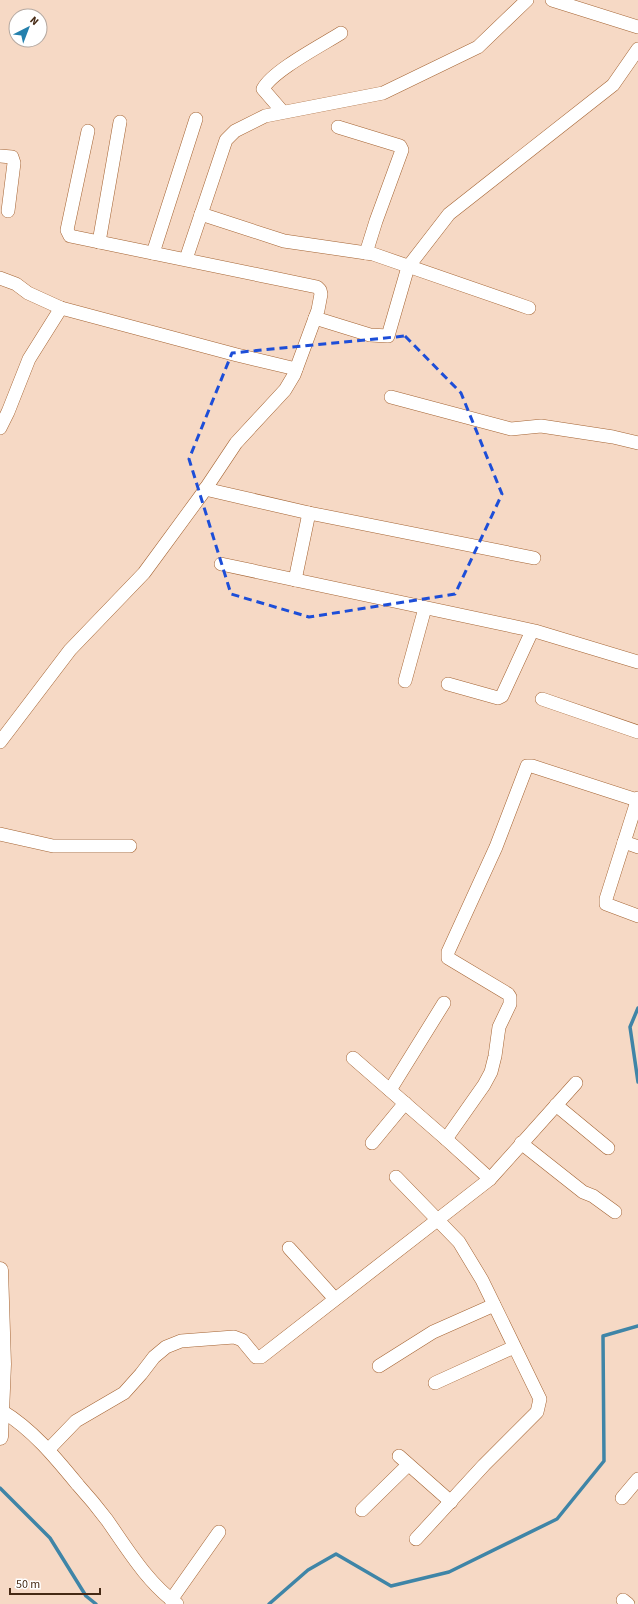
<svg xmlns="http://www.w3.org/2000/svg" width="638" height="1604" viewBox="0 0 638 1604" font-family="'Source Sans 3',sans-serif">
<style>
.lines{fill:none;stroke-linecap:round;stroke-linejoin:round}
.stream{stroke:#3f85a7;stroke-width:3.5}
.minor-casing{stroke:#a46332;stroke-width:14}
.major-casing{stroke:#a46332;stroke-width:17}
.minor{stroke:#fff;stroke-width:13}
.major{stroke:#fff;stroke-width:16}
.marked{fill:none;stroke:#1d4ed8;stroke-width:3;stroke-dasharray:8 5;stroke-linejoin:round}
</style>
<rect width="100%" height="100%" fill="#f6d9c5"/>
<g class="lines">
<g class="stream">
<path d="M638 1008 630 1027 638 1082"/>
<path d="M0 1488 50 1538 86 1596 96 1604"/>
<path d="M269 1604 308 1570 336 1554 391 1586 449 1572 557 1519 604 1461 603 1336 638 1326"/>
</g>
<defs>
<g id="minor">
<path d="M552 0 638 27"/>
<path d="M282 111 263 89C272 71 322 45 341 33"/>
<path d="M338 127 400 146 402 150 376 221 366 253"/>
<path d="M0 156 12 157 14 163 8 211"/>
<path d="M201 214 284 241 373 254 529 308"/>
<path d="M99 242 120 122"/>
<path d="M153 253 196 119"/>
<path d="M186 259 226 140 235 131 265 116 383 93 478 47 527 0"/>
<path d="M0 278 16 284 28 293 61 308 237 355 296 369"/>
<path d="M315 318 370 335 388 336 408 267 449 214 613 85 638 49"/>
<path d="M391 397 511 429 541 426 613 437 638 443"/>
<path d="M0 428 8 412 29 359 61 308"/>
<path d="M205 489 309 513 534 558"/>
<path d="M221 564 535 631 638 662"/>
<path d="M295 580 309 513"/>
<path d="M405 681 425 608"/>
<path d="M448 684 498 698 502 696 532 631"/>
<path d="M542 699 638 732"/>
<path d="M0 742 70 650 144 573 202 494 236 443 285 390 294 375 318 310 321 294 320 290 317 287 70 236 67 230 88 131"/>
<path d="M638 798 606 899V904L638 916"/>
<path d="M0 834 53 846H130"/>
<path d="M624 842 638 847"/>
<path d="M353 1058 446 1139 490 1179"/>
<path d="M390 1090 444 1003"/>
<path d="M556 1105 608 1148"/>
<path d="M446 1139 484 1085 491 1072 495 1056 499 1027 510 1004V997L508 994 448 958V952L496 847 527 766H532L637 800"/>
<path d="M372 1143 405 1103"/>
<path d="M521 1143 583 1192 593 1196 615 1212"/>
<path d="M396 1177 459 1242 482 1280 540 1399 537 1412 484 1465 416 1539"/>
<path d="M289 1248 335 1299"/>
<path d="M379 1366 433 1332 494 1305"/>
<path d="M435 1383 514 1347"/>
<path d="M2 1411C32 1429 55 1457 78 1485 88 1496 98 1508 107 1520 128 1550 147 1582 177 1604"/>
<path d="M49 1449 76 1421 124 1393 141 1374 154 1357 166 1347 181 1341 234 1337 242 1340 256 1357H261L490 1179 576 1083"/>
<path d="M399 1456 451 1502"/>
<path d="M622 1498 638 1479"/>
<path d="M362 1510 408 1465"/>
<path d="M171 1600 219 1532"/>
<path d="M623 1600 628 1604"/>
</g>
<path id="major" d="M0 1270 3 1364 0 1437"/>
</defs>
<use href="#minor" class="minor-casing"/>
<use href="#major" class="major-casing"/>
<use href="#minor" class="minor"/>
<use href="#major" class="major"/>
</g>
<path class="marked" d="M405 336 461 393 502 494 455 594 309 617 231 594 189 459 232 353Z"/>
<g transform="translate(28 28) rotate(42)"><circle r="19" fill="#ffffff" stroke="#b5a9a1"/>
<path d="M0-3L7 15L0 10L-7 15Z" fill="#2480ad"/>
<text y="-6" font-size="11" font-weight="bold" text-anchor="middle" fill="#452914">N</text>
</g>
<path d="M10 1588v6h90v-6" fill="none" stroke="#452914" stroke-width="2"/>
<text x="16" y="1588" font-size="12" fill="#452914" stroke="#ffffff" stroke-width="3" paint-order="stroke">50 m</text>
</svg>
